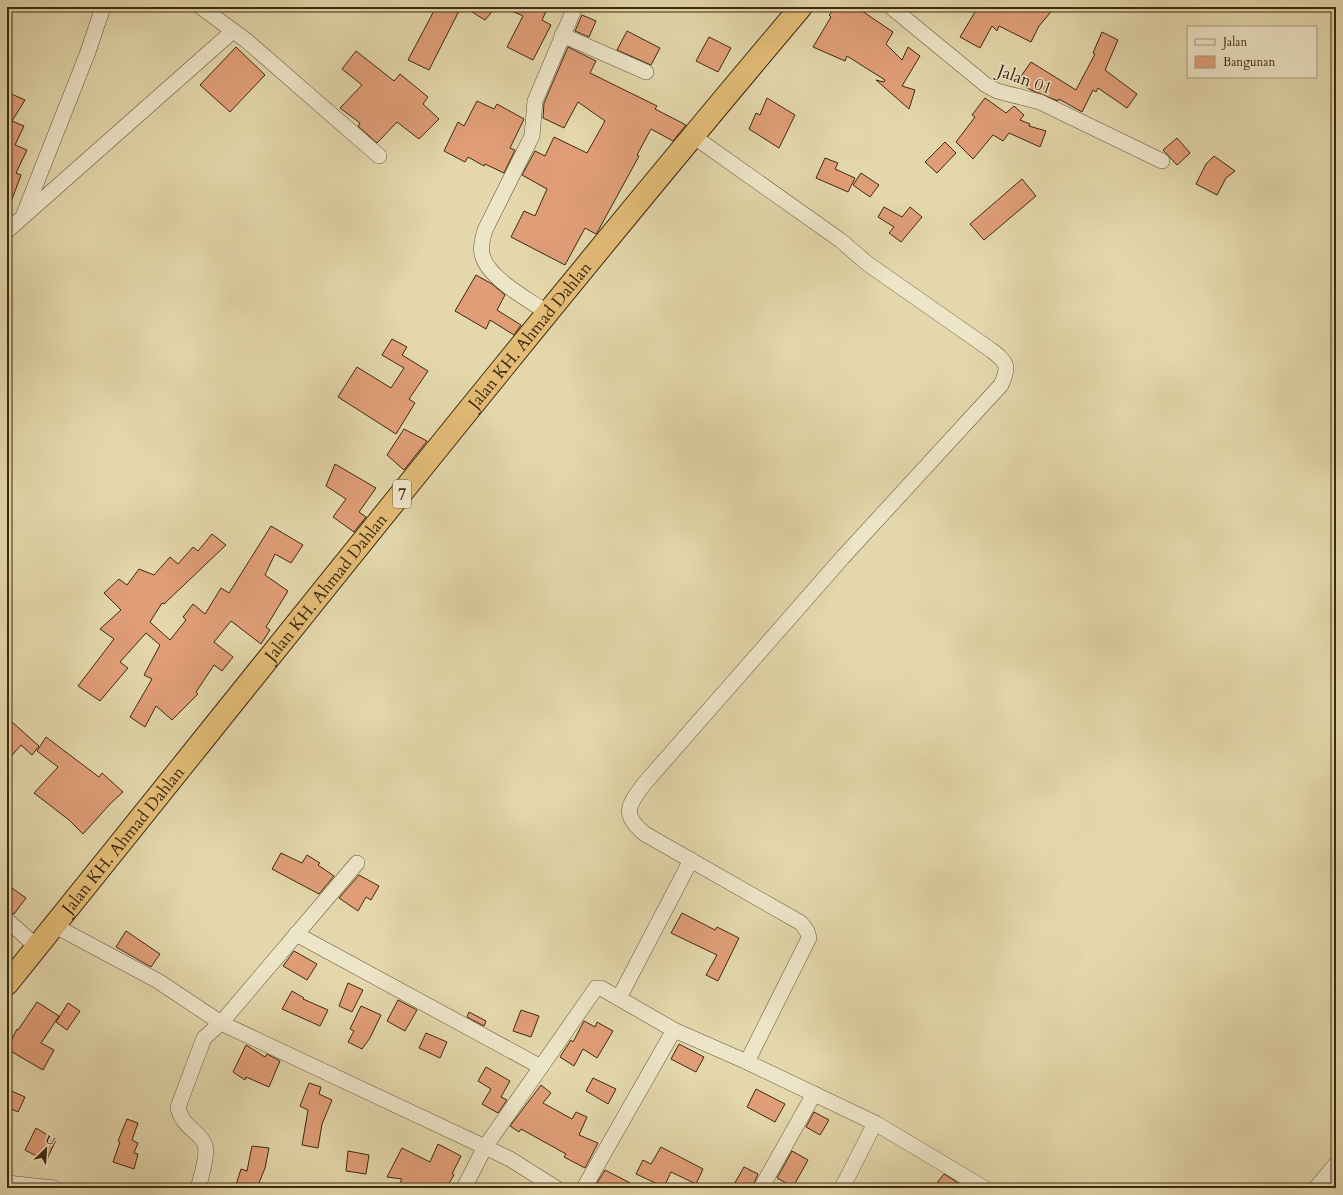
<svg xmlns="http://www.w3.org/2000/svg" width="1343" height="1195" viewBox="0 0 1343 1195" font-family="Cardo,serif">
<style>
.building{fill:#e09e77;stroke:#3e2a11}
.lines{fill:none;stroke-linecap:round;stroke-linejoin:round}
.minor-casing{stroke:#675538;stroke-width:16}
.trunk-casing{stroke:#3e2a11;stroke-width:24}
.minor{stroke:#ede5c8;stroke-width:15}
.trunk{stroke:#e2bc76;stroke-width:22}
.labels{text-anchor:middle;stroke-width:3;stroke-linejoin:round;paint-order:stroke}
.shield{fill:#ede5c8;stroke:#726248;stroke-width:1}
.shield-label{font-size:16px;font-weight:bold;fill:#3e2a11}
.street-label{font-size:17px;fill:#3e2a11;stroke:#ede5c8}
</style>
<rect width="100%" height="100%" fill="#e3d7ab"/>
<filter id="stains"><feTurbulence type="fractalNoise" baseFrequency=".005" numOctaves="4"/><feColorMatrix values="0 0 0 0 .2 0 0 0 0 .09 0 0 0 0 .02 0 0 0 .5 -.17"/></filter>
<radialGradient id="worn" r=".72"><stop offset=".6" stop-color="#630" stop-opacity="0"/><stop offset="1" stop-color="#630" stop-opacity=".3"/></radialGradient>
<g class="building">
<path d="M436 7H461L429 70 408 60Z"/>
<path d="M464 7H496L485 20Z"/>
<path d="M503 7H548L542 20 551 25 533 60 507 47 523 16Z"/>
<path d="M836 7H847L856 12 859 9 893 32 886 44 902 60 908 47 920 56 902 86 915 90 909 109 876 80 884 82 885 80 847 56 845 61 813 47 831 17 829 15Z"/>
<path d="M978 7H1055L1039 26 1031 42 999 26 997 31 992 26 980 48 960 37Z"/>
<path d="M582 15 596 21 589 37 575 31Z"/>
<path d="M627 31 660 48 651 65 617 50Z"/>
<path d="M1102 32 1118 40 1105 70 1137 94 1127 108 1098 88 1096 92 1093 90 1082 112 1059 99 1058 101 1031 90 1017 82 1031 62 1076 90 1095 54 1093 53Z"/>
<path d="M709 37 731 48 718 72 696 61Z"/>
<path d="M236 47 265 75 230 112 200 85Z"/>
<path d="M568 47 596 61 590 73 657 106 655 109 686 125 673 141 651 129 637 155 639 156 598 231 596 234 585 228 565 265 511 237 524 211 535 216 547 189 522 175 535 151 545 156 554 137 587 153 605 121 578 102 564 128 543 118 544 103Z"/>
<path d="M356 51 394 81 400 74 428 97 423 104 439 119 419 139 397 122 377 143 358 126 360 123 340 108 362 85 342 69Z"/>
<path d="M7 92 25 100 12 121 24 126 15 145 27 150 16 173 21 175 8 210Z"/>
<path d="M767 98 795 115 779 148 749 129 756 113 760 115Z"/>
<path d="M985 98 1006 113 1014 106 1024 115 1020 120 1030 124 1029 126 1046 131 1040 147 1009 133 1003 141 993 135 973 159 956 142 975 117 972 115Z"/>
<path d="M477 101 494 109 497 104 524 119 510 148 515 150 504 173 485 164 484 166 468 157 465 162 444 151 458 122 464 126Z"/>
<path d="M1177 138 1190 153 1177 165 1163 150Z"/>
<path d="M945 142 956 153 937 173 925 162Z"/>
<path d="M1214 156 1235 171 1226 178 1217 195 1196 184 1206 164Z"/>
<path d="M825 158 838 163 835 169 855 178 848 192 816 178Z"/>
<path d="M861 173 879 185 870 197 853 185Z"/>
<path d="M1022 179 1036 196 984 240 970 224Z"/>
<path d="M884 207 902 217 910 207 922 217 901 242 889 233 894 227 878 217Z"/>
<path d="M476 275 492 284 505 295 497 310 521 325 514 335 490 320 486 329 455 311Z"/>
<path d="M392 339 407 347 402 355 428 371 409 399 415 403 396 434 338 397 357 367 391 388 404 368 382 355Z"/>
<path d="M404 429 427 441 404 470 387 455Z"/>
<path d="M335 464 376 488 359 512 366 517 354 532 333 517 346 499 326 486Z"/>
<path d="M271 526 303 545 291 563 275 554 265 575 288 591 266 627 270 630 261 644 231 621 214 642 233 657 222 671 214 665 196 692 198 694 172 720 156 706 145 727 130 717 152 679 144 675 160 645 146 633 120 662 128 668 100 701 78 686 114 639 100 629 121 610 104 593 119 579 127 585 139 569 154 575 170 557 178 564 193 547 198 551 212 534 226 545 164 604 162 603 150 622 170 640 186 620 183 617 193 604 205 614 221 588 229 593Z"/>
<path d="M12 722 39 746 32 755 21 745 7 761V729Z"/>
<path d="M46 737 99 777 102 773 123 792 110 804 83 834 69 820 34 793 58 767 37 751Z"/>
<path d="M281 853 302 863 307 855 320 863 318 865 334 876 319 894 272 869Z"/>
<path d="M359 875 379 886 371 900 366 897 358 911 339 898Z"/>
<path d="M12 888 26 898 14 914 7 911V894Z"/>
<path d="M682 913 715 930 717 927 739 938 718 981 706 975 717 955 671 933Z"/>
<path d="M126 931 160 954 151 967 116 947Z"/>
<path d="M294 951 317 964 307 980 283 966Z"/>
<path d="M348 983 363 990 352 1012 339 1006Z"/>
<path d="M292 991 304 998 303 999 328 1010 320 1026 282 1009Z"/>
<path d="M398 1000 417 1010 405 1031 387 1021Z"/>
<path d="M37 1002 59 1016 41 1043 54 1050 43 1070 7 1049 17 1029 18 1030Z"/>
<path d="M68 1003 80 1011 67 1030 56 1022Z"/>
<path d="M361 1006 381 1015 370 1038 362 1049 348 1042 354 1031 350 1029Z"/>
<path d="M521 1010 539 1016 531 1037 513 1031Z"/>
<path d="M469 1012 486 1021 484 1026 467 1017Z"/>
<path d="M584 1021 595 1027 597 1022 613 1031 597 1058 583 1049 574 1066 560 1057 571 1040 573 1042Z"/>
<path d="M426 1033 447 1042 440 1058 419 1048Z"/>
<path d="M679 1044 704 1057 696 1072 671 1059Z"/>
<path d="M246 1045 265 1057 267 1054 280 1061 269 1087 246 1077 245 1080 233 1072Z"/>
<path d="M486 1067 510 1081 501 1097 507 1100 498 1113 482 1104 491 1089 478 1081Z"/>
<path d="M593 1078 616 1089 608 1104 586 1091Z"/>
<path d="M309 1083 321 1087 319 1094 332 1100 322 1124 318 1148 302 1145 308 1110 300 1106Z"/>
<path d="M541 1085 551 1093 543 1103 572 1119 576 1112 587 1117 579 1135 598 1143 585 1168 564 1157 566 1154 521 1129 519 1132 510 1126Z"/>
<path d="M7 1089 25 1097 18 1112 7 1107Z"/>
<path d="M756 1089 785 1104 775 1122 747 1107Z"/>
<path d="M814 1112 829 1120 820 1135 806 1127Z"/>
<path d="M127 1119 138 1123 132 1140 138 1143 134 1153 138 1154 134 1169 113 1162 120 1142 118 1141Z"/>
<path d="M36 1128 56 1140 46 1161 25 1150Z"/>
<path d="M438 1144 461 1156 452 1174 454 1175 446 1188H430L423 1183 420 1188H397L402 1179 387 1177 402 1148 430 1162Z"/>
<path d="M252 1146 269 1148 265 1168 257 1188H235L241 1169 247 1171Z"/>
<path d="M661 1147 703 1169 696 1184 671 1172 664 1187 636 1174 643 1160 651 1164Z"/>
<path d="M348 1151 369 1155 366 1174 346 1171Z"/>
<path d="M792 1151 808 1160 793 1187 777 1178Z"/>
<path d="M744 1167 758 1174 752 1188H732Z"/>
<path d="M605 1170 640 1188H608L597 1183Z"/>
<path d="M944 1174 966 1188H933Z"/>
</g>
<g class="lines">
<defs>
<g id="minor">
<path d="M201 7 247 41 379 156"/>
<path d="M891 7 986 85 997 91 1040 102 1162 161"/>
<path d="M562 35 646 72"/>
<path d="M693 136 840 240 868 264 991 350C1007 362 1010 366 1001 385L843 557 644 784C628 806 621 814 645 834L801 923 807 931 809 938 747 1062 875 1123 984 1188"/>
<path d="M24 214 88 52 103 7"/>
<path d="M7 231 233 31"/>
<path d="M548 313C529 300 487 278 482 254 480 246 483 238 485 230L532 136 535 101 575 7"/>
<path d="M7 920 37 947"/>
<path d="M55 926 158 981 221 1023 485 1147 510 1159 556 1188"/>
<path d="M296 934 541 1067"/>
<path d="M619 998 691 860"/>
<path d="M7 1183 54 1188"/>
<path d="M198 1188C201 1178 208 1154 205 1145 200 1131 182 1128 178 1107L204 1038 221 1023 357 863"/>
<path d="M464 1188 485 1147 596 988H601L674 1030 747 1062"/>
<path d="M584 1188 674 1030"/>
<path d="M761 1188 814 1094"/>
<path d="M842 1188 875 1123"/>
<path d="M1316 1188 1336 1164"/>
</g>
<g id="trunk">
<path id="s1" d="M7 984C270 658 530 328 801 7"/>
</g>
</defs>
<use href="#minor" class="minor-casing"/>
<use href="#trunk" class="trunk-casing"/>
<use href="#minor" class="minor"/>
<use href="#trunk" class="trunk"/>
</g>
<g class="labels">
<rect class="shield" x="393" y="480" width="18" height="28" rx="3"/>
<g class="shield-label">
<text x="402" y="500">7</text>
</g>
<g class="street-label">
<text transform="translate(1025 79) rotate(20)" y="6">Jalan 01</text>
<text dy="6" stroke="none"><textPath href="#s1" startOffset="833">Jalan KH. Ahmad Dahlan</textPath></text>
<text dy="6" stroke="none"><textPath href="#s1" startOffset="509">Jalan KH. Ahmad Dahlan</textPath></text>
<text dy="6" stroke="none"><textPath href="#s1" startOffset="185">Jalan KH. Ahmad Dahlan</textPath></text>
</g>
</g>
<rect width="1343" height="1195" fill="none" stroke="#e3d7ab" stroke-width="24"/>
<rect x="8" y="8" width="1327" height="1179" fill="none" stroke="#3e2a11" stroke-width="2"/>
<rect x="12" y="12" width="1319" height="1171" fill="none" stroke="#3e2a11"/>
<rect x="1187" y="26" width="130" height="52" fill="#ede5c8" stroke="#a79a7f"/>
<rect x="1195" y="39" width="20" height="6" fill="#ede5c8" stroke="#a79a7f"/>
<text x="1223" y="46" font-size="12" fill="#3e2a11">Jalan</text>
<rect x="1195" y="56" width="20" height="12" fill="#e09e77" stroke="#a79a7f"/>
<text x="1223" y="66" font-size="12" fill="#3e2a11">Bangunan</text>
<g transform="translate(46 1149) rotate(25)" stroke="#ede5c8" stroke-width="3" paint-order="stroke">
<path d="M0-3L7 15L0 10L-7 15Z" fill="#3e2a11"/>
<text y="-6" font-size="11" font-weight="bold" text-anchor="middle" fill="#3e2a11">U</text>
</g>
<rect width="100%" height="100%" filter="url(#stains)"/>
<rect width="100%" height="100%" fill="url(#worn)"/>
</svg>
